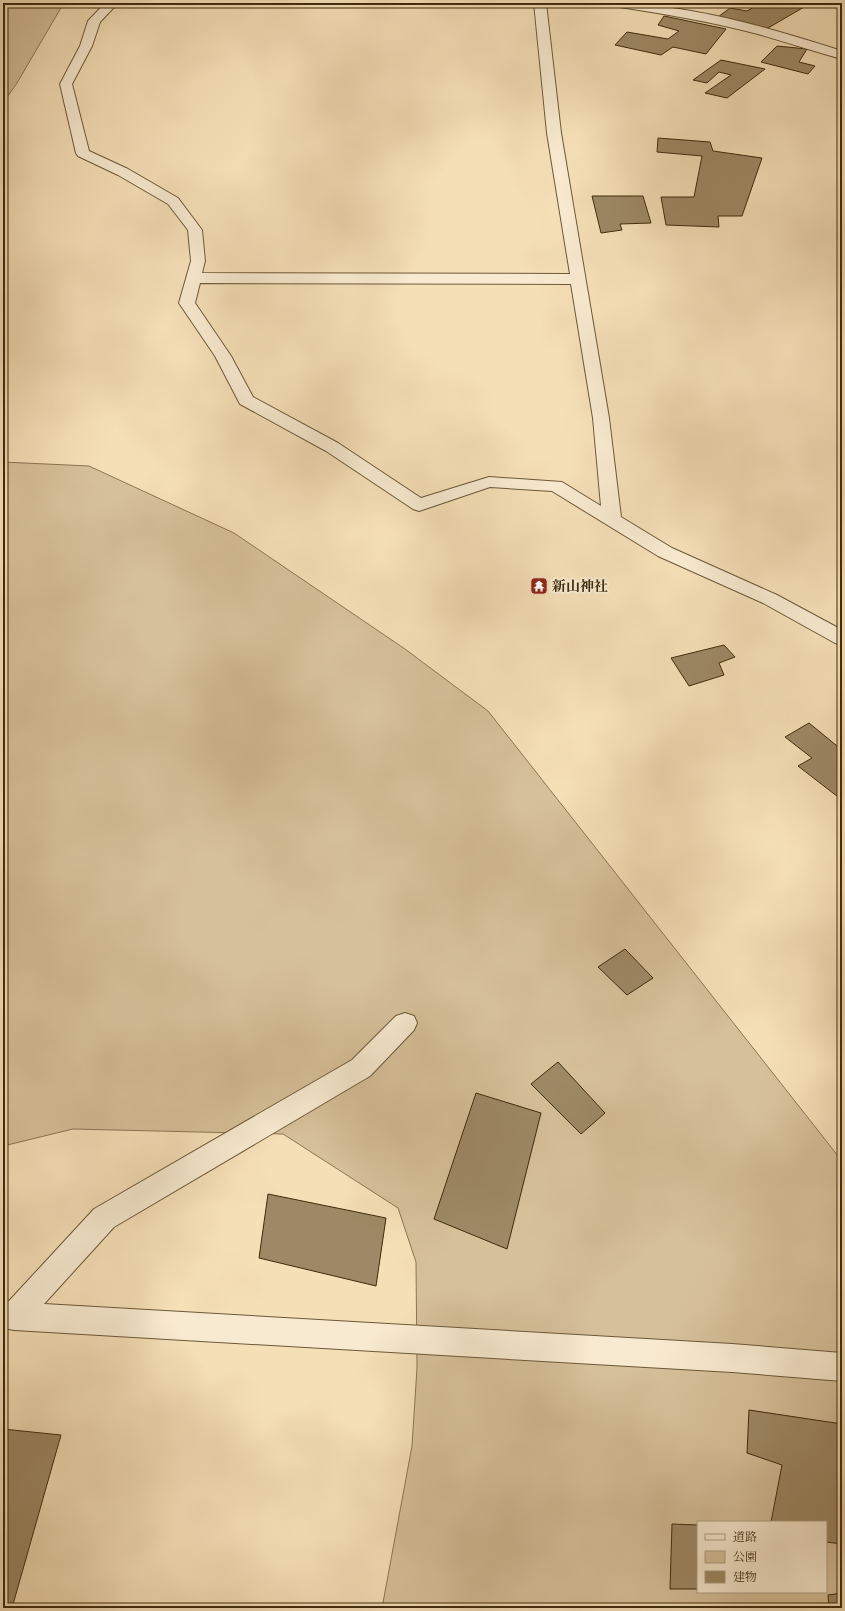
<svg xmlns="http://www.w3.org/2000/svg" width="845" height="1611" viewBox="0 0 845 1611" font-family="Vollkorn,'Noto Serif JP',serif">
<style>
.green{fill:#d6c09a;stroke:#8a7654;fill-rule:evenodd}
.building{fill:#9d8965;stroke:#3e2b0d}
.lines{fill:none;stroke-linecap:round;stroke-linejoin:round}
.minor-casing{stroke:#6c5838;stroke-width:2}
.minor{fill:#f8ead0;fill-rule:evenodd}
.labels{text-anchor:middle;stroke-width:4;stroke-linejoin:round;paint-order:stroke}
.poi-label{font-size:14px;font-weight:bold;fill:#3e2b0d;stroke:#f8ead0;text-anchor:start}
</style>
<rect width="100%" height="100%" fill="#f5dfb7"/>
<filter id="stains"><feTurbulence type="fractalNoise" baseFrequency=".005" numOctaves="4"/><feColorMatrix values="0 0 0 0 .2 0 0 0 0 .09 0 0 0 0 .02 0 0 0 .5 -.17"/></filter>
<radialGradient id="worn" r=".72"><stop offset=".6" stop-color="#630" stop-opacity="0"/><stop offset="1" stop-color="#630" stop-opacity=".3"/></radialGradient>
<g class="green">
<path d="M3 3H65L62 6 17 83 3 103Z"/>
<path d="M3 462 89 466 234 533 405 649 488 711 842 1161V1608H382L412 1446 417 1368 416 1262 398 1208 283 1134 73 1129 3 1146ZM698 1522H826V1592H698Z"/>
</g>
<g class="building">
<path d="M700 3H720L715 7 699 4Z"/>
<path d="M761 3H811L768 28 718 17 730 8 747 11Z"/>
<path d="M664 16 726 29 706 54 673 47 661 55 615 45 627 32 668 39 679 31 658 25Z"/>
<path d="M777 46 807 49 799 62 815 66 808 74 761 62Z"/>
<path d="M721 60 765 69 727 98 705 93 731 75 719 72 707 83 693 80Z"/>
<path d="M658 138 710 142 713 151 762 158 742 216H718L719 227 666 225 661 197H694L702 156 657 152Z"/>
<path d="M592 196H643L651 223 620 224 622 230 601 233Z"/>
<path d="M724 645 735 657 719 663 724 675 689 686 671 658Z"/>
<path d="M809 723 842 750V800L798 766 812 758 785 737Z"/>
<path d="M625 949 653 978 627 995 598 967Z"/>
<path d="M558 1062 605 1113 581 1134 531 1084Z"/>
<path d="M476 1093 541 1113 507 1249 434 1219Z"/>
<path d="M268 1194 386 1218 376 1286 259 1258Z"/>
<path d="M749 1410 842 1424V1544L826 1542V1522H771L782 1465 747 1453Z"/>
<path d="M3 1429 61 1435 12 1608H3Z"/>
<path d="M672 1524 698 1525V1589H670Z"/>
<path d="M842 1593V1608H829L828 1595Z"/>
</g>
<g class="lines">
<defs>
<g id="minor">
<path d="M105 3H118L100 22 92 46 72 84 89 151 128 169 178 198 202 230 205 261 202 273 570 274 547 133 534 3H546L561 133 609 418 621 517 672 548 777 595 842 630V645L835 643 763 603 658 556 552 491 490 487 425 509 419 511 413 509 326 451 240 404 215 356 179 303 191 261 188 230 168 204 118 175 78 156 76 153 60 84 80 46 88 21ZM200 283 571 284 593 418 601 506 562 482 489 477 421 498 338 443 253 397 231 356 195 303Z"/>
<path d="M607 3C685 3 768 27 842 51V59C812 51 784 41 754 33 708 21 660 13 613 6L609 5Z"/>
<path d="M405 1013 414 1016 417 1023 414 1030 370 1076 114 1227 44 1304 732 1344 842 1353V1381L732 1372 14 1330 3 1328V1300L9 1301 94 1209 352 1060 396 1016Z"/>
</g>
</defs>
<use href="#minor" class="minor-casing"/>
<use href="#minor" class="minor"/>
</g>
<defs>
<symbol id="temple-square" viewBox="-11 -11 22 22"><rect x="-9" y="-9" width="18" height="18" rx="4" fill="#8f2418" stroke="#f8ead0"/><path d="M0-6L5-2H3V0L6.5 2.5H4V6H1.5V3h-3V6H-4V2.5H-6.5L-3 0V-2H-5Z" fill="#fff"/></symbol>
</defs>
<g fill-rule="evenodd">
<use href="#temple-square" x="529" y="576" width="20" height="20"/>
</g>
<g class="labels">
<g class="poi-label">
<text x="552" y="591">新山神社</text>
</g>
</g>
<rect width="845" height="1611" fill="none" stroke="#f5dfb7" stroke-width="16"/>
<rect x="4" y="4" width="837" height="1603" fill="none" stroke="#3e2b0d" stroke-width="2"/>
<rect x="8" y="8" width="829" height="1595" fill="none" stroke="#3e2b0d"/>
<rect x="697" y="1521" width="130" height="72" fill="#f8ead0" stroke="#ae9e82"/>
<rect x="705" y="1534" width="20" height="6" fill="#f8ead0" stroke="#ae9e82"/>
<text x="733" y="1541" font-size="12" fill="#3e2b0d">道路</text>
<rect x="705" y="1551" width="20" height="12" fill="#d6c09a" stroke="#ae9e82"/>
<text x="733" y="1561" font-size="12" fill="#3e2b0d">公園</text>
<rect x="705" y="1571" width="20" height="12" fill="#9d8965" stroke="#ae9e82"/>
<text x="733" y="1581" font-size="12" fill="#3e2b0d">建物</text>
<rect width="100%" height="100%" filter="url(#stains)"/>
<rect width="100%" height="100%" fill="url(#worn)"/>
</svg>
